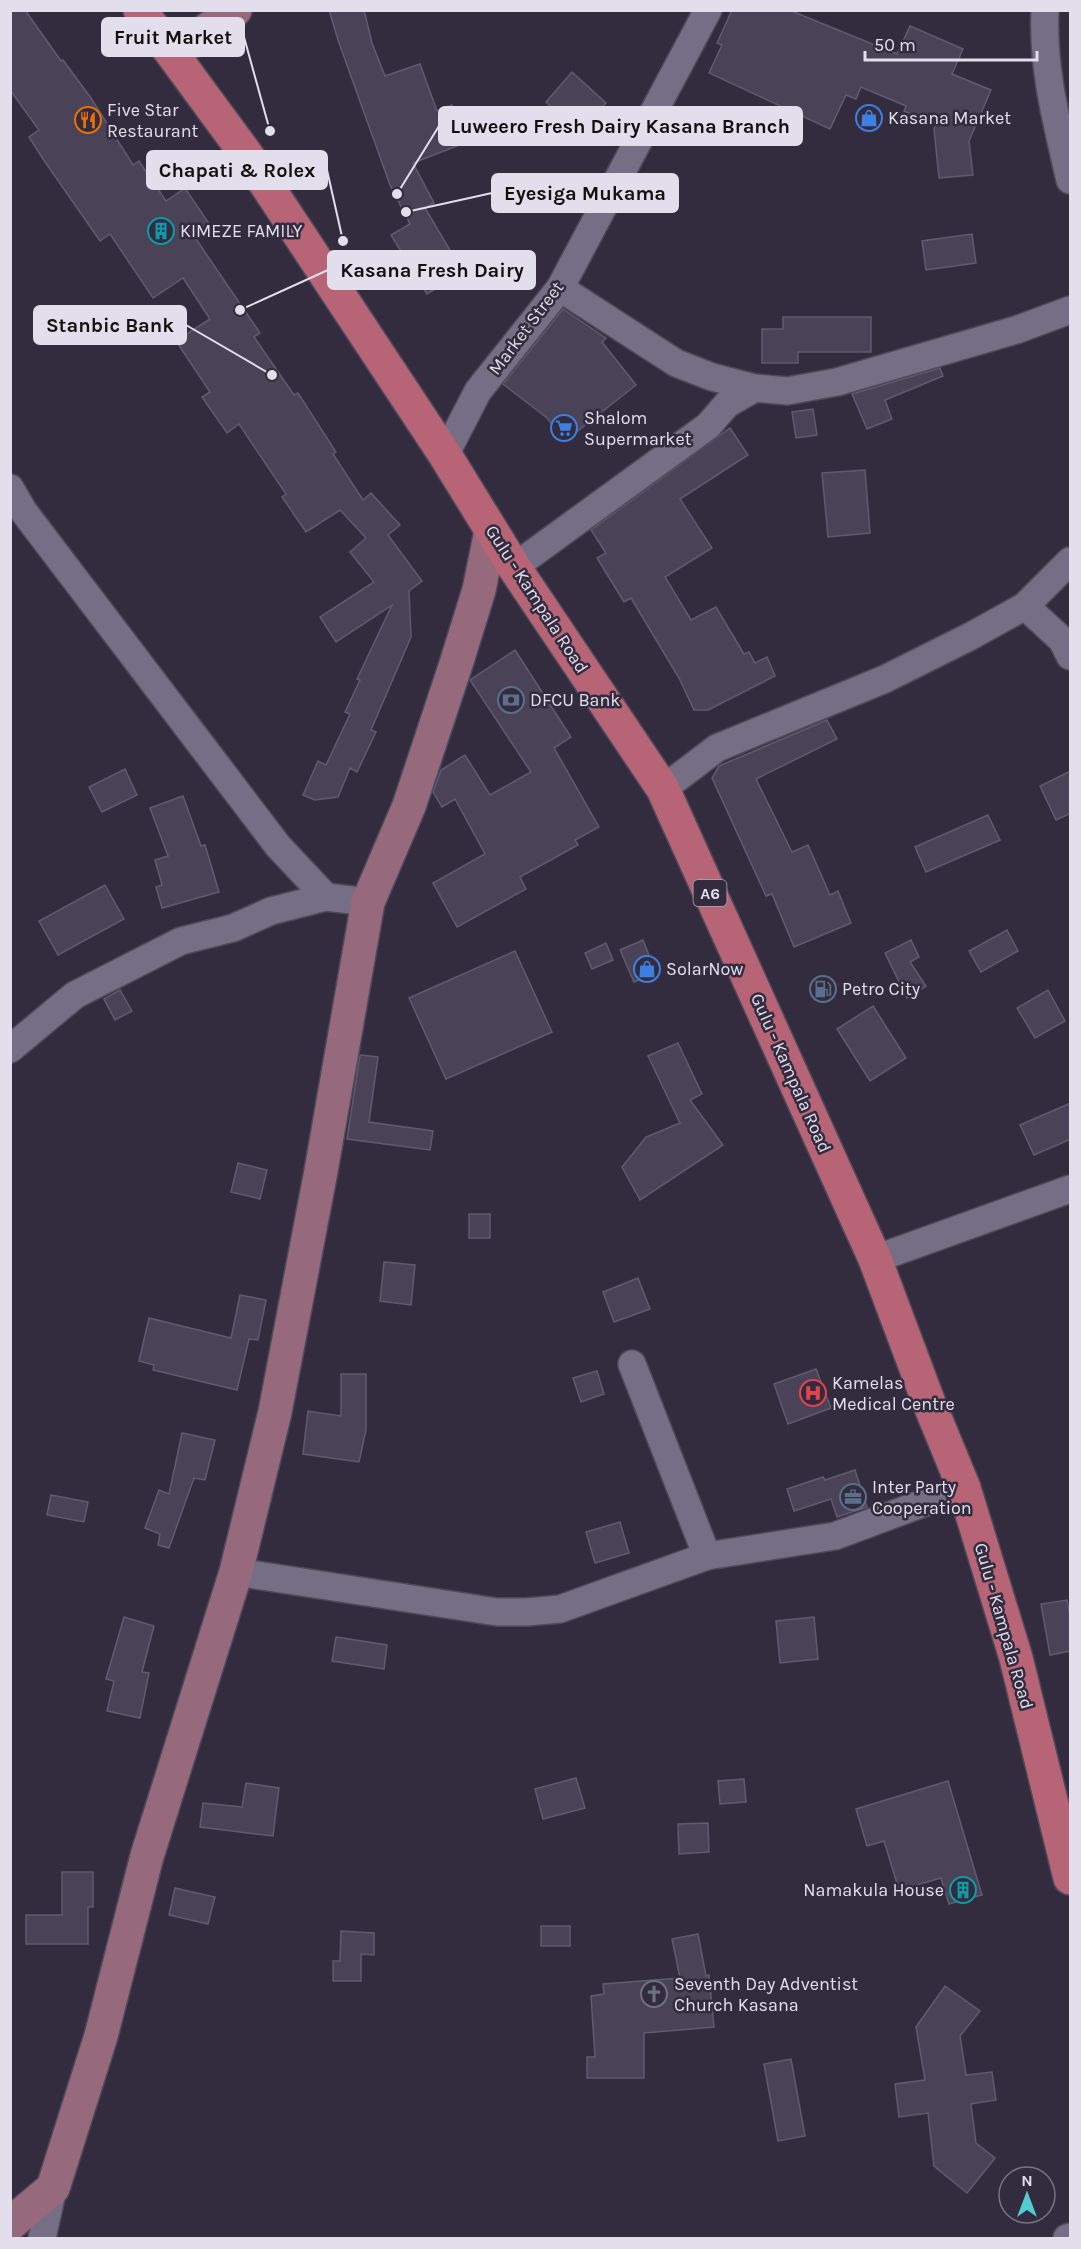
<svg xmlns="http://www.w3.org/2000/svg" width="1081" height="2249" viewBox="0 0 1081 2249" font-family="Karla,sans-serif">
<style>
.building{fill:#4a4358;stroke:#615a70;stroke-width:1.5}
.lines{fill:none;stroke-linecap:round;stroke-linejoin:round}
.street-casing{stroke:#4f4959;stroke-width:30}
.secondary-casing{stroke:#4f4959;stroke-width:36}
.primary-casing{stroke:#4f4959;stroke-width:36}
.street{stroke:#766e84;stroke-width:27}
.secondary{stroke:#96697d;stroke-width:33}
.primary{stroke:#b66476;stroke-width:33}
.labels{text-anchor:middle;stroke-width:5;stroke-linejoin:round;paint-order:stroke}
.shield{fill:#332c3f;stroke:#aea9b7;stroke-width:1.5}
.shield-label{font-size:16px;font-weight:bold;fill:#e3deeb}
.poi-label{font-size:18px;fill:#e3deeb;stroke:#332c3f;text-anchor:start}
.street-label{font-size:18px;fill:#e3deeb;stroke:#332c3f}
.leader{fill:none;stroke:#e3deeb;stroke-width:2}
.callout-dot{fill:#e3deeb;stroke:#332c3f;stroke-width:2}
.callout{fill:#e3deeb;stroke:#e3deeb;stroke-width:2}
.callout-label{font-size:20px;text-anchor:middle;font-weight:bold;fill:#111}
</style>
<rect width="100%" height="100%" fill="#332c3f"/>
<g class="building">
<path d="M10 10H25L61 61 63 60 91 98 133 165 139 161 166 201 185 188 210 225 194 236 260 333 254 337 294 395 298 393 336 452 333 454 363 500 371 493 400 525 388 535 422 581 409 591 411 637 371 730 376 732 357 772 350 768 338 797 315 800 303 795 318 761 326 765 350 714 345 712 360 680 357 679 392 605 336 642 320 617 374 582 350 552 366 538 340 510 306 532 282 497 286 494 239 424 227 433 202 397 210 392 176 341 210 319 183 278 153 298 110 234 100 241 43 159 29 137 39 130 10 90Z"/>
<path d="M329 10H364L372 43 385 76 420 64 437 111 452 105 458 121 472 115 480 137 413 163 434 203 425 208 463 272 427 294 391 235 410 224 390 185 338 40Z"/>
<path d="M732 10H789L897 54 910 26 963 49 952 74 991 90 969 141 973 175 939 178 934 129 936 124 904 111 906 106 861 87 856 99 846 95 830 129 709 73 722 45 717 43Z"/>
<path d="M572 72 606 103 579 132 546 102Z"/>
<path d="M972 234 976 263 926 270 922 241Z"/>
<path d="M563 309 606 338 602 342 636 385 565 441 547 418 503 384Z"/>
<path d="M783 317H871V352H798V363H762V329H783Z"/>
<path d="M940 368 943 376 885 400 892 419 867 429 852 394Z"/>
<path d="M813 409 817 435 796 438 792 412Z"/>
<path d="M730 428 748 455 680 499 712 548 665 577 691 620 716 607 744 654 749 652 755 663 767 657 775 676 708 710H694L679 678 631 598 624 602 597 558 606 553 591 530Z"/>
<path d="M865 470 870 533 828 537 822 473Z"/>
<path d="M515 650 571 737 554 748 599 827 575 840 578 845 520 877 526 889 457 927 433 883 485 854 455 799 442 807 433 792 441 770 465 755 490 795 531 772 470 680Z"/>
<path d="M827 720 837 739 756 779 792 852 808 845 830 895 838 891 851 923 794 947 772 894 766 896 712 778 719 766Z"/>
<path d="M125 769 137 795 102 812 89 787Z"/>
<path d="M1071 771V813L1056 820 1040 786Z"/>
<path d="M183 796 201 846 205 845 219 892 162 908 156 887 162 885 155 860 168 856 150 808Z"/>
<path d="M988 815 1000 840 926 872 915 847Z"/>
<path d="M105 885 124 919 58 955 39 921Z"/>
<path d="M1007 930 1018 951 981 972 969 951Z"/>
<path d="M643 940 656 973 634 982 620 950Z"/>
<path d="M911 940 919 957 910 962 926 986 907 998 885 953Z"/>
<path d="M606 943 613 960 592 969 585 953Z"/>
<path d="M515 951 552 1032 446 1079 409 998Z"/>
<path d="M120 990 132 1011 115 1020 104 999Z"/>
<path d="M1048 990 1065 1021 1035 1038 1017 1008Z"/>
<path d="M873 1006 906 1058 870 1081 837 1029Z"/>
<path d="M678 1043 702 1094 690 1100 723 1145 640 1200 622 1167 646 1137 680 1123 648 1056Z"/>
<path d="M360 1055 378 1057 369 1122 433 1131 430 1150 347 1139Z"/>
<path d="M1071 1103V1139L1034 1155 1020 1125Z"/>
<path d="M238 1163 267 1170 260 1199 231 1192Z"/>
<rect x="469" y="1214" width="21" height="24"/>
<path d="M384 1262 415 1265 411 1305 380 1301Z"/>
<path d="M638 1278 650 1309 614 1322 603 1292Z"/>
<path d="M240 1295 266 1300 258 1340 249 1339 237 1390 153 1370 154 1365 139 1361 149 1318 231 1338Z"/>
<path d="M816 1369 831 1408 788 1424 774 1384Z"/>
<path d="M597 1371 604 1394 581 1402 573 1378Z"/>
<path d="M341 1374H366V1430L359 1462 303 1454 308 1411 341 1416Z"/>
<path d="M182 1433 215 1440 205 1480 194 1478 169 1548 158 1545 160 1534 145 1528 159 1490 169 1494Z"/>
<path d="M855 1470 867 1507 837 1517 831 1499 794 1511 787 1489 823 1477 825 1480Z"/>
<path d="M51 1495 88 1502 84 1522 47 1515Z"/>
<path d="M620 1522 629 1553 595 1563 586 1532Z"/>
<path d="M1067 1600 1071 1621V1651L1050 1655 1041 1604Z"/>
<path d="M124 1617 154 1626 142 1672 149 1673 140 1718 107 1711 114 1681 106 1679Z"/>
<path d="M814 1617 818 1659 780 1663 776 1621Z"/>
<path d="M336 1637 387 1645 384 1669 332 1661Z"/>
<path d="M576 1778 585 1808 543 1819 535 1789Z"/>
<path d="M744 1779 746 1802 720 1804 718 1781Z"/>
<path d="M948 1781 982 1895 949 1904 941 1878 899 1890 884 1841 867 1846 856 1809Z"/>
<path d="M246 1783 279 1788 273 1836 200 1827 203 1803 242 1807Z"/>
<path d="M708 1823 709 1852 679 1854 678 1824Z"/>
<path d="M62 1872H93V1907H88V1944H26V1915H62Z"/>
<path d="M175 1888 215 1897 208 1924 169 1915Z"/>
<rect x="541" y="1926" width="29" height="20"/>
<path d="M341 1931 374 1933V1955L361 1954V1981H333V1961H340Z"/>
<path d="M698 1934 706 1976 709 1975 714 2027 644 2033V2078H587V2057H595L591 1996 604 1994 603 1984 680 1978 672 1939Z"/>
<path d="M945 1986 980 2011 960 2036 966 2075 992 2072 996 2100 971 2104 976 2143 995 2158 967 2193 934 2166 928 2113 899 2117 895 2084 925 2080 916 2027Z"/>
<path d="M791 2059 805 2136 778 2141 764 2064Z"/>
</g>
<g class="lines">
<defs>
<g id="street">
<path d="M1045 10C1042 68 1057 124 1070 180"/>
<path d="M560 288 676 363 712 377 755 388 787 391 837 382 1016 330 1070 310"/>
<path d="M445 455 478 391 560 288 708 10"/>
<path d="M10 488 24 512 278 846 326 897"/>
<path d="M514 567 708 426 727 404 755 388"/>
<path d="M1025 606 1062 640 1070 656"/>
<path d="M663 789 717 748 885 679 971 636 1025 606 1070 561"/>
<path d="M10 1049 75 995 181 941 233 928 271 911 326 897 368 902"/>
<path d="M875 1259 1070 1189"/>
<path d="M632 1364 707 1556"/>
<path d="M236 1572 497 1612H527L560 1609 707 1556 835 1536 964 1488"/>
<path d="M42 2238 53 2188"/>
<path d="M1067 2238 1070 2237"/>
</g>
<g id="secondary">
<path d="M173 54 235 10"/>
<path d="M10 2224 53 2188 101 2036 147 1856 236 1572 275 1412 321 1171 368 902 409 806 457 661 479 590 491 531"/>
</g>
<path id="primary" d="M140 10 246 154 445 455 514 567 663 789 875 1259 929 1403 964 1488 1016 1658 1070 1878"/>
</defs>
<use href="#street" class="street-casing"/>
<use href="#secondary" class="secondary-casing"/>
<use href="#primary" class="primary-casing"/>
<use href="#street" class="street"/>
<use href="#secondary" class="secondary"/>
<use href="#primary" class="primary"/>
</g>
<defs>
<symbol id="shop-ring" viewBox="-11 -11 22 22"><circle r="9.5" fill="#332c3f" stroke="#3f7fe0" stroke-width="1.5"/><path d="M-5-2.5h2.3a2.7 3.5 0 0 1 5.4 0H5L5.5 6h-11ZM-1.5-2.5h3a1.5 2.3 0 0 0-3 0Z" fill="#3f7fe0"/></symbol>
<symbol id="restaurant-ring" viewBox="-11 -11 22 22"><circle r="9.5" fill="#332c3f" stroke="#e8710a" stroke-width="1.5"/><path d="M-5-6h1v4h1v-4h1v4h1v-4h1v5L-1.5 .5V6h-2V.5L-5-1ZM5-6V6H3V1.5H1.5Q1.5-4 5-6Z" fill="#e8710a"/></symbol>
<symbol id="building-ring" viewBox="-11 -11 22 22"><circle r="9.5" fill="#332c3f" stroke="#0f9aa8" stroke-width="1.5"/><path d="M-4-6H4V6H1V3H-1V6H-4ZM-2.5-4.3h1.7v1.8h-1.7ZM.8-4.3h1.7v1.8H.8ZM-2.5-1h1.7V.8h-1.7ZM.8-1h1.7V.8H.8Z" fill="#0f9aa8"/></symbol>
<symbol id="supermarket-ring" viewBox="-11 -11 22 22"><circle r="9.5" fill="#332c3f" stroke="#3f7fe0" stroke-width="1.5"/><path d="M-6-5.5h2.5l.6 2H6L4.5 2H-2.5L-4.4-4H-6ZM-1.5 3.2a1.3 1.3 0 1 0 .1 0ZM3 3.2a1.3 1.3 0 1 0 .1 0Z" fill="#3f7fe0"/></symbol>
<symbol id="bank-ring" viewBox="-11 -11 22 22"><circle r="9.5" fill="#332c3f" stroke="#5c6f8a" stroke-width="1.5"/><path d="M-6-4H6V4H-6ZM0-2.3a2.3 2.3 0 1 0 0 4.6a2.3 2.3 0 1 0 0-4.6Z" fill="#5c6f8a"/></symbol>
<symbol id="fuel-ring" viewBox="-11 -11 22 22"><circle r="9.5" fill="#332c3f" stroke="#5c6f8a" stroke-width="1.5"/><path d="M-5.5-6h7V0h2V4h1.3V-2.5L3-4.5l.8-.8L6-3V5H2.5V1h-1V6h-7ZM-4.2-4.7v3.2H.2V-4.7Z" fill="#5c6f8a"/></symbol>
<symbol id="hospital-ring" viewBox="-11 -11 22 22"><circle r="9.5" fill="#332c3f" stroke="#e0444e" stroke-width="1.5"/><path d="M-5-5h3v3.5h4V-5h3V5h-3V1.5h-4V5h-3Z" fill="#e0444e"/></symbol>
<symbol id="office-ring" viewBox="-11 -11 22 22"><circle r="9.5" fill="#332c3f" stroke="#5c6f8a" stroke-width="1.5"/><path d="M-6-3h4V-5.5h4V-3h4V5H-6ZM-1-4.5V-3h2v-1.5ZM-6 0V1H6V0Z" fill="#5c6f8a"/></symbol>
<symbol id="church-ring" viewBox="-11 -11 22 22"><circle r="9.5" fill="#332c3f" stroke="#6b7280" stroke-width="1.5"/><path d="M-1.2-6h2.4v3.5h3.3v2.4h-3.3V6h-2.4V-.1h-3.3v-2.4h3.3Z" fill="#6b7280"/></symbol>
</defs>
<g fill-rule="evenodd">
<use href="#shop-ring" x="854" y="103" width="30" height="30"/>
<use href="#restaurant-ring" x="73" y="105" width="30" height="30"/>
<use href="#building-ring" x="146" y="216" width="30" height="30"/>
<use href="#supermarket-ring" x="549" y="413" width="30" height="30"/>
<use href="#bank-ring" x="496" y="685" width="30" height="30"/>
<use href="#shop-ring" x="632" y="954" width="30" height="30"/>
<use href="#fuel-ring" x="808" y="974" width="30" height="30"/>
<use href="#hospital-ring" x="798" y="1378" width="30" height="30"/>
<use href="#office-ring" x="838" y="1482" width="30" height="30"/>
<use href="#building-ring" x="948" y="1875" width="30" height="30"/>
<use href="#church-ring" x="639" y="1979" width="30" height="30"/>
</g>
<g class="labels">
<rect class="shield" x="693.5" y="880" width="33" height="26" rx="4.5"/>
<g class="shield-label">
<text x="710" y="899">A6</text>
</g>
<g class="poi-label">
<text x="107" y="116">Five Star<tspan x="107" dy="21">Restaurant</tspan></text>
<text x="888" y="124">Kasana Market</text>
<text x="180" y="237">KIMEZE FAMILY</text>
<text x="584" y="424">Shalom<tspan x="584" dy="21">Supermarket</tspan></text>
<text x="530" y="706">DFCU Bank</text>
<text x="666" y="975">SolarNow</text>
<text x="842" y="995">Petro City</text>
<text x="832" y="1389">Kamelas<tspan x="832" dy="21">Medical Centre</tspan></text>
<text x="872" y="1493">Inter Party<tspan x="872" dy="21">Cooperation</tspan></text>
<text x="944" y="1896" text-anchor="end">Namakula House</text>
<text x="674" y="1990">Seventh Day Adventist<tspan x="674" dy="21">Church Kasana</tspan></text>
</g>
<g class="street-label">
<text transform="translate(526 328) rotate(-53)" y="6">Market Street</text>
<text transform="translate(537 599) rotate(57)" y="6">Gulu - Kampala Road</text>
<text transform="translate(791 1073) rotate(66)" y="6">Gulu - Kampala Road</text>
<text transform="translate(1004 1626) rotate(74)" y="6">Gulu - Kampala Road</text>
</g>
</g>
<path class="leader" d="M270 131L244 37M397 194L439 126M343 241L327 170M406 212L492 193M240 310L328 270M272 375L186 325"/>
<g class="callout-dot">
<circle cx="270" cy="131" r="6"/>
<circle cx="397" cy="194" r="6"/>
<circle cx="343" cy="241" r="6"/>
<circle cx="406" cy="212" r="6"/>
<circle cx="240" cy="310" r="6"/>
<circle cx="272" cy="375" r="6"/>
</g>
<g class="callout">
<rect x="102" y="18" width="142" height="38" rx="6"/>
<rect x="439" y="107" width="363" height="38" rx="6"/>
<rect x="147" y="151" width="180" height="38" rx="6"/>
<rect x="492" y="174" width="186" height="38" rx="6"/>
<rect x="328" y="251" width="207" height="38" rx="6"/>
<rect x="34" y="306" width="152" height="38" rx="6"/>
</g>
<g class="callout-label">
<text x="173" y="44">Fruit Market</text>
<text x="620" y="133">Luweero Fresh Dairy Kasana Branch</text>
<text x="237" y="177">Chapati &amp; Rolex</text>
<text x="585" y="200">Eyesiga Mukama</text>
<text x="432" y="277">Kasana Fresh Dairy</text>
<text x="110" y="332">Stanbic Bank</text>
</g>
<rect width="1081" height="2249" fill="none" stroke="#e3deeb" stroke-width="24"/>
<g transform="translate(1027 2195)"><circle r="28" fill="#332c3f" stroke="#797384" stroke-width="1.5"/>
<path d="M0-4.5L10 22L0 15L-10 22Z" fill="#52ccd0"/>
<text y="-9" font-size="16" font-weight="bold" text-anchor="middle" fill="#e3deeb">N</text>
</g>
<path d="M865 51v9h172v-9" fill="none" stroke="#e3deeb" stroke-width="3"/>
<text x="874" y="51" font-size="18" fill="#e3deeb" stroke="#332c3f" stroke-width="4.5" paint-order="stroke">50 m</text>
</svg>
